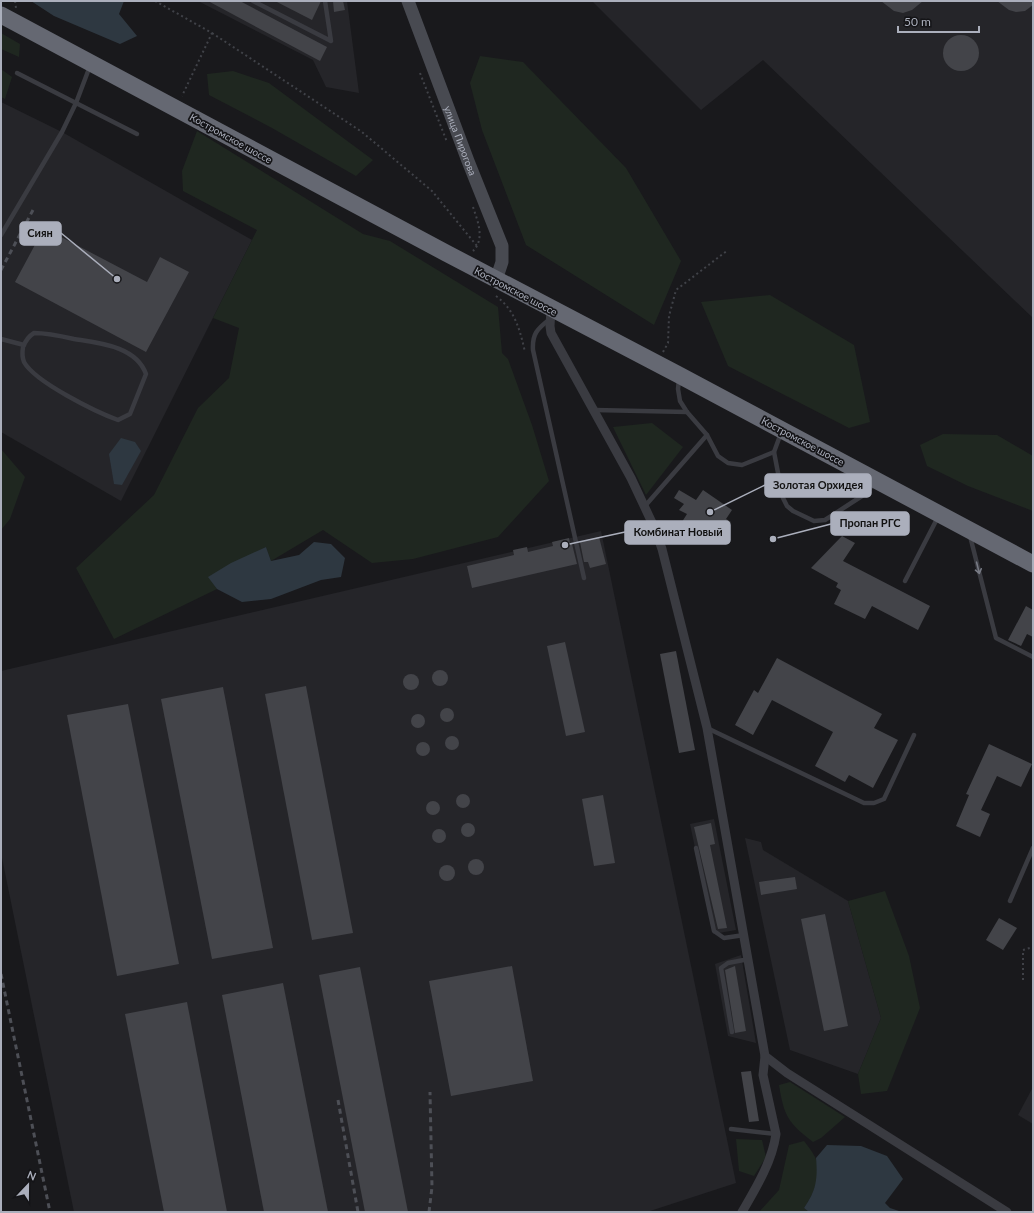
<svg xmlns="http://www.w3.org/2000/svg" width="1034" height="1213" viewBox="0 0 1034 1213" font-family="Lato,sans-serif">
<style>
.built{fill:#252529}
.green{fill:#1f2720}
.water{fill:#2e3841}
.building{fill:#434449}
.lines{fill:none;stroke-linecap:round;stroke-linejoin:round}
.path{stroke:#404248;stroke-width:2;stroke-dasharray:2 3;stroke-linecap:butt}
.lane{stroke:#3a3b41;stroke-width:4.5}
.street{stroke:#3a3b41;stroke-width:9}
.secondary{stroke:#484a51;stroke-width:13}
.highway{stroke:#656872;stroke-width:17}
.rail{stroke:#4d4f56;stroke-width:3;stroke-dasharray:5 4;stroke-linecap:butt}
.oneway{stroke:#787b85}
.labels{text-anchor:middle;stroke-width:3.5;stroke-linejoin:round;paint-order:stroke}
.street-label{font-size:10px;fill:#abafbc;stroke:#141417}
.leader{fill:none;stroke:#abafbc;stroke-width:1.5}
.callout-dot{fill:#abafbc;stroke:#141417;stroke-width:1.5}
.callout{fill:#abafbc;stroke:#abafbc;stroke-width:1.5}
.callout-label{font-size:11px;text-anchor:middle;font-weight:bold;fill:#111}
</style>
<rect width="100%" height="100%" fill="#19191c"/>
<g class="built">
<path d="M198 1H347L359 93 326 87 313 60Z"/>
<path d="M592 1H1033V318L763 60 701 110Z"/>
<path d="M1 102 62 132 252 240 121 501 1 432Z"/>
<path d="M601 531 736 1183 647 1212H74L1 853V671Z"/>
<path d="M714 819 736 930 713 934 690 824Z"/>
<path d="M745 838 761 842 763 850 848 901 881 1018 858 1074 790 1050Z"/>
<path d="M741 955 756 1043 728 1036 715 964Z"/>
<path d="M1033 1087V1124L1018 1115Z"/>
</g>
<g class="green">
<path d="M1 33 20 44 19 57 1 49Z"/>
<path d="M480 56 523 62 626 168 681 261 654 325 526 245 482 130 470 83Z"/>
<path d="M1 69 12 77 5 99 1 97Z"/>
<path d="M233 71 269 83 373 160 356 176 272 128 209 95 207 74Z"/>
<path d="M197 131 363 234 390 241 498 307 502 353 508 359 532 425 549 481 498 537 413 559 372 563 323 530 271 561 266 547 209 577 217 589 114 639 76 568 154 495 198 408 229 378 239 328 213 318 257 230 183 191 182 171Z"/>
<path d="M770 295 854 345 870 422 849 428 728 366 701 302Z"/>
<path d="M652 423 683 447 646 495 613 427Z"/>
<path d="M943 434 997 435 1033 456V511L968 486 927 466 920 445Z"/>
<path d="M1 449 25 477 10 519 1 530Z"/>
<path d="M885 891 909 956 920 1008 887 1091 861 1094 858 1074 881 1018 848 901Z"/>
<path d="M790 1082 845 1117 821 1138 813 1142C788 1123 784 1116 779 1085Z"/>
<path d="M736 1139 762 1140 766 1157 754 1176 739 1171Z"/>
<path d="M804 1141C808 1146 812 1151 815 1157 823 1173 814 1194 804 1208L809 1212H759L779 1190 789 1145Z"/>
</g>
<g class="water">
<path d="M31 1H124L119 14 137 36 120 44 54 16Z"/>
<path d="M121 438 135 442 141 451 122 485 114 484 109 454Z"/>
<path d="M314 542 331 544 345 558 341 577 321 580 271 599 242 602 217 589 208 577 231 563 266 547 271 561 299 555Z"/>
<path d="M827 1145 861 1146 887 1156 903 1179 885 1203 890 1208 902 1212H809L804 1208C816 1191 818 1179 816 1158Z"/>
</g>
<g class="building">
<path d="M208 1H240L327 47 320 61Z"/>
<path d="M275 1H321L312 20Z"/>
<path d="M333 1H343L345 10 334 12Z"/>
<path d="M881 1H923L912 10 903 13 894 11Z"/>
<path d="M997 1H1033V5L1025 11 1016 12 1009 10Z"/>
<circle cx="961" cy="53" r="18"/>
<path d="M44 228 147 282 160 257 189 272 146 352 15 282Z"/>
<path d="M679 490 696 500 703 490 732 510 726 519 731 522 721 537 704 525 696 536 680 525 687 514 679 510 684 504 674 498Z"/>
<path d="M842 536 855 543 843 561 930 606 918 630 872 606 865 619 834 604 841 590 836 587 838 583 811 568Z"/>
<path d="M599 537 606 564 590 568 588 562H584L580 542Z"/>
<path d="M569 538 570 544H572L577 564 472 588 467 566 514 555 513 550 527 547 528 552 553 546 552 542Z"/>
<path d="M1026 606 1033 610V637L1027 634 1021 646 1008 640Z"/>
<path d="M565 642 585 732 566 736 547 646Z"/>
<path d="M676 651 695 750 679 753 660 654Z"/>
<path d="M777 658 882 714 874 728 898 740 873 788 849 775 845 782 815 766 833 732 772 700 753 735 735 725 754 690 758 693Z"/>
<circle cx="440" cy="678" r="8"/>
<circle cx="411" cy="682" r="8"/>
<path d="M306 686 353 933 312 940 265 694Z"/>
<path d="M223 687 273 948 212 959 161 699Z"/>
<path d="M128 704 179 964 117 976 67 715Z"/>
<circle cx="447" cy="715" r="7"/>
<circle cx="418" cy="721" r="7"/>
<circle cx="452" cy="743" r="7"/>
<circle cx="423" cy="749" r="7"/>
<path d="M989 744 1032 764 1021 787 997 776 981 810 990 814 980 837 956 826 969 795 966 794Z"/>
<circle cx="463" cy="801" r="7"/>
<path d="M603 795 615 863 594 866 582 799Z"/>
<circle cx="433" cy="808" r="7"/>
<path d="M711 823 715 844 710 845 727 928 718 929 694 827Z"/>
<circle cx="468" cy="830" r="7"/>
<circle cx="439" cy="836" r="7"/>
<circle cx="476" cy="867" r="8"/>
<circle cx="447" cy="873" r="8"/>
<path d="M795 877 797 889 761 895 759 882Z"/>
<path d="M825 914 848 1026 824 1031 801 919Z"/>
<path d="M999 918 1017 928 1003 950 986 940Z"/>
<path d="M512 966 533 1081 451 1096 429 981Z"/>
<path d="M735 966 746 1031 735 1033 725 970Z"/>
<path d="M360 967 408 1212H365L319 975Z"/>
<path d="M283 983 328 1212H264L222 995Z"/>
<path d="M187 1002 227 1212H164L125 1014Z"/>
<path d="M751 1071 759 1121 749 1122 741 1072Z"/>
</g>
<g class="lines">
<g class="path">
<path d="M15 1 16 8"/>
<path d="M155 1 212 33 182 96"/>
<path d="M212 33 362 132 432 191 477 246"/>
<path d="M420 73 447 142"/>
<path d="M473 207C478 222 485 239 473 251"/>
<path d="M496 296C515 310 520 330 525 352"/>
<path d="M663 352 668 343 669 316 676 290 728 250"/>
<path d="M1023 980V950L1033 947"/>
</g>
<g class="lane">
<path d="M253 1 331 41 325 1"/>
<path d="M17 73 137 134"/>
<path d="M1 235 62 132 76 103 90 66"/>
<path d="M550 319C537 329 532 334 533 350L584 578"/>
<path d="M34 333C47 333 61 336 74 339 99 343 136 346 146 374L130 414 118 420C96 412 35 382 24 362 22 357 22 353 23 347 25 342 29 336 34 333Z"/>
<path d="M1 339 24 345"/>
<path d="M679 379 678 389 680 401 687 412 707 435 718 456 728 463 742 465 774 452"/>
<path d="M595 410 687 412"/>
<path d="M781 433 774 452 779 478 783 498 787 506 793 511 814 521 825 520 862 496 874 484"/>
<path d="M645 506 707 435"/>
<path d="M970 536 996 638 1033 657"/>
<path d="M905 581 938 517"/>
<path d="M707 728 864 803H874L884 799 914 735"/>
<path d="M696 848 714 931 724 938 744 935"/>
<path d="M1010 901 1033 848"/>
<path d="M732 1032 721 968 728 963 749 959"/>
<path d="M731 1129 776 1134"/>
</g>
<g class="street">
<path d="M551 309 550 326 551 333 631 478 655 529 662 549 707 728 765 1056 787 1073 1007 1212"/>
<path d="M742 1212C756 1188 772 1162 776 1134L763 1075 765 1056"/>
</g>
<path class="secondary" id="s1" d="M408 1 468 161 502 246V262L496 280"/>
<path class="highway" d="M1 15 446 253 679 375 1033 564"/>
<g class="rail">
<path d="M1 270 33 210"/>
<path d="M1 974 50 1212"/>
<path d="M338 1100 358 1212"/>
<path d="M429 1212 432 1187 430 1092"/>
</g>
</g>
<defs><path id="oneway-shaft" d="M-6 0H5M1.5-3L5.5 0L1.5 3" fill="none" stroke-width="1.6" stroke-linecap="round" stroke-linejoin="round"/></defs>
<use class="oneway" href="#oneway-shaft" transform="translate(978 568) rotate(76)"/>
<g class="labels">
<g class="street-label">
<text transform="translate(231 138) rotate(29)" y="4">Костромское шоссе</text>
<text dy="4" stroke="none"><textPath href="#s1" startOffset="149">улица Пирогова</textPath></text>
<text transform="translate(516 291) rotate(28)" y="4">Костромское шоссе</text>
<text transform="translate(803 441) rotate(28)" y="4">Костромское шоссе</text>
</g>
</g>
<path class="leader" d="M117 279L61 233M710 512L765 485M773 539L831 524M565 545L625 532"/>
<g class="callout-dot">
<circle cx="117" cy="279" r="4"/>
<circle cx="710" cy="512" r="4"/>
<circle cx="773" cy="539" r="4"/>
<circle cx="565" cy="545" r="4"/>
</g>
<g class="callout">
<rect x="20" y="222" width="41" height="23" rx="4"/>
<rect x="765" y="474" width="106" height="23" rx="4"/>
<rect x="831" y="512" width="78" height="23" rx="4"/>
<rect x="625" y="521" width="105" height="23" rx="4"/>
</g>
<g class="callout-label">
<text x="40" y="237">Сиян</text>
<text x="818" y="489">Золотая Орхидея</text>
<text x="870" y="527">Пропан РГС</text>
<text x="678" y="536">Комбинат Новый</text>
</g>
<rect width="1034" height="1213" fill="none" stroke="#abafbc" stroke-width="4"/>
<g transform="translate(28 1185) rotate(22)" stroke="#141417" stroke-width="3" paint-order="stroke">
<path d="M0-3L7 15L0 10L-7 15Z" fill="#abafbc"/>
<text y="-6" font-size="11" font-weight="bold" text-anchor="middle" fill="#abafbc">N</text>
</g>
<path d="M898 26v6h81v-6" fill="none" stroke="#abafbc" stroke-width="2"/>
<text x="904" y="26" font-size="12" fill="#abafbc" stroke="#141417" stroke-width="3" paint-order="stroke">50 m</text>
</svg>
